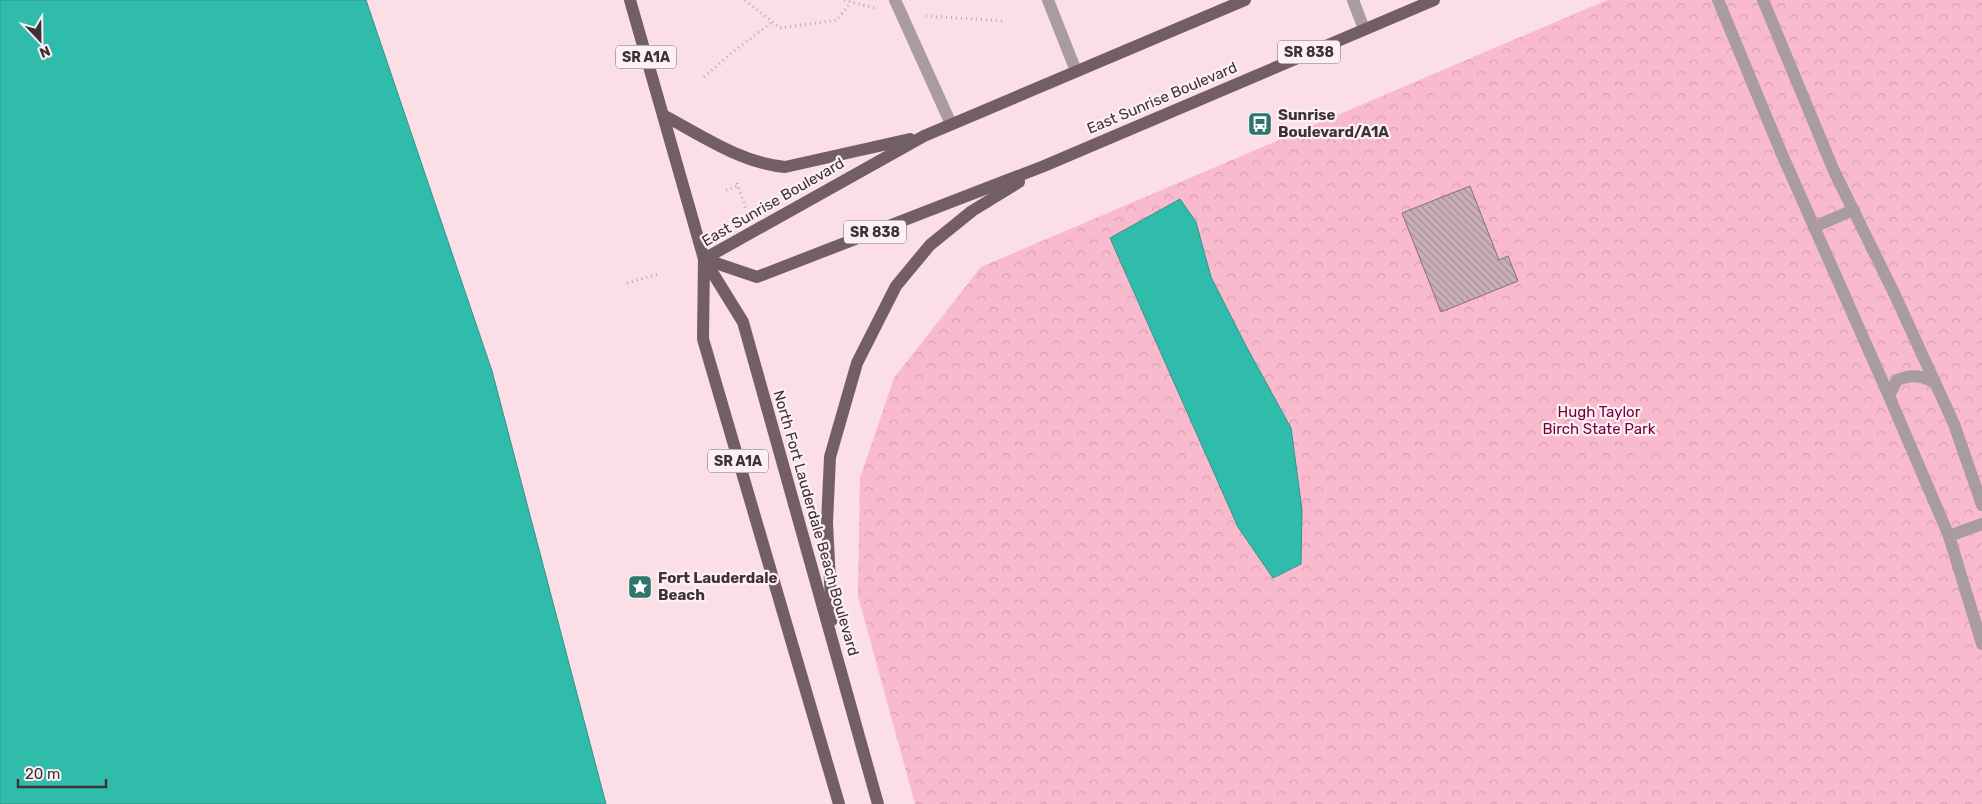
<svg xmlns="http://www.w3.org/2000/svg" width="1982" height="804" viewBox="0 0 1982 804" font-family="Rubik,sans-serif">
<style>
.park{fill:url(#park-crowns)}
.water{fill:#30bcab;stroke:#349388}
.building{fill:url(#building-back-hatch);stroke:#886e75}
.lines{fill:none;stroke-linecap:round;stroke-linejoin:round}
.path{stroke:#bea7ad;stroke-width:3;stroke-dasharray:1 4;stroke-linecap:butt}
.lane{stroke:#a89c9f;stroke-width:12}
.street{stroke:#a89c9f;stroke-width:12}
.primary{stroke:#735e64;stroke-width:12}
.labels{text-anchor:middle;stroke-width:4.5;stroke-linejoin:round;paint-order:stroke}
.shield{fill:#fdf0f4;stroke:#776b6e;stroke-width:1}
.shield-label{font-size:14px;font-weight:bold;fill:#3d3235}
.street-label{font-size:15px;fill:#3d3235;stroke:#fdf0f4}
.poi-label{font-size:15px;font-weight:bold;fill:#3d3235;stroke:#fdf0f4;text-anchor:start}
.park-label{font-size:15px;fill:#73003c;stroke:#fdf0f4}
</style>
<defs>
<pattern id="park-crowns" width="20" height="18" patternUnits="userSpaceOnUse" patternTransform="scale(1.25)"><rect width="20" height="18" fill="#fabace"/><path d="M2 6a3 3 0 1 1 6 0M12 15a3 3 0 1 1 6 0" fill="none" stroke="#d7a0b2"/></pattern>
<pattern id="building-back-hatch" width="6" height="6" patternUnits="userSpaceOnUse" patternTransform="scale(1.25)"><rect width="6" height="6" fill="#caaeb6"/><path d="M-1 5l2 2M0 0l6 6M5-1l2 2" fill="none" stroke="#a58e95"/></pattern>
</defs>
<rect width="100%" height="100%" fill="#fbdee6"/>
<path class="park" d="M1607 0H1982V804H915L858 596 860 478 894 378 981 267Z"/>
<g class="water">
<path d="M0 0H366L492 371 606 804H0Z"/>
<path d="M1180 199 1196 222 1211 277 1246 346 1291 428 1302 510 1301 564 1273 578 1238 527 1110 238Z"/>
</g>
<path class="building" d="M1470 186 1499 260 1508 256 1518 281 1441 312 1402 213Z"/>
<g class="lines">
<g class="path">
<path d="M745 0 780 28 837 20 851 2"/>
<path d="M844 0 875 8"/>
<path d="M926 16 1003 21"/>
<path d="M704 77 734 51 772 22"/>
<path d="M737 183 746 209"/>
<path d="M726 190 738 186"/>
<path d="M627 283 658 274"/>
</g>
<g class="lane">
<path d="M895 0 951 124"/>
<path d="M1718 0 1781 152 1889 396 1949 536 1982 644"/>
<path d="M1763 0 1834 171 1894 293 1954 424 1982 505"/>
<path d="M1814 227 1853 210"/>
<path d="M1889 396 1897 380C1912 374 1921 375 1935 383"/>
<path d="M1949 536 1982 524"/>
</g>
<g class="street">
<path d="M1048 0 1076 71"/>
<path d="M1353 0 1364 29"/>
</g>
<g class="primary">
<path d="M630 0 704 259 743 322 878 804"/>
<path d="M663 115C701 135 741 163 785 167L910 139"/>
<path d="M704 259 757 277 1044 166 1434 0"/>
<path d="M704 259 924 136 1245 0"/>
<path d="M704 259 703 339 839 804"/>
<path d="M832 620 827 523 830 457 857 363 896 286 930 245 972 211 1019 182"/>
</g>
</g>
<defs>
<symbol id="bus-square" viewBox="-11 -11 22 22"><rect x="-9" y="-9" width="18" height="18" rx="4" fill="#2f756c" stroke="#fdf0f4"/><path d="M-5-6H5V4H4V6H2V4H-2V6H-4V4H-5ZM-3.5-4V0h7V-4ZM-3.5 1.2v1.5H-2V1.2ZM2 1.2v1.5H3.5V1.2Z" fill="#fff"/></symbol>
<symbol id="sight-square" viewBox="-11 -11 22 22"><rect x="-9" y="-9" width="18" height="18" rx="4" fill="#2f756c" stroke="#fdf0f4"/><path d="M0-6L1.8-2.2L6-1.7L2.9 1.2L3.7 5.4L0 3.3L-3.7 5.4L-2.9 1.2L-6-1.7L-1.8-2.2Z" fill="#fff"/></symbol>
</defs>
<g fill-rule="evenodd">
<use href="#bus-square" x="1246" y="110" width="28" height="28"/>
<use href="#sight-square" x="626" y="573" width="28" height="28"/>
</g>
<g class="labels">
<g class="shield">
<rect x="1278" y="40.5" width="62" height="23" rx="4"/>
<rect x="616" y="45.5" width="60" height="23" rx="4"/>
<rect x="844" y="220.5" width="62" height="23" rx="4"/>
<rect x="708" y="449.5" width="60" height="23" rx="4"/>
</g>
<g class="shield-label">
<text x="1309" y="57">SR 838</text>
<text x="646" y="62">SR A1A</text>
<text x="875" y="237">SR 838</text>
<text x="738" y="466">SR A1A</text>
</g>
<g class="street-label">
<text transform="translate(1162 98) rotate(-23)" y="5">East Sunrise Boulevard</text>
<text transform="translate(773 202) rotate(-30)" y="5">East Sunrise Boulevard</text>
<text transform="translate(816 523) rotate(74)" y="5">North Fort Lauderdale Beach Boulevard</text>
</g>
<g class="poi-label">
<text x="1278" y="120">Sunrise<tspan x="1278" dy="17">Boulevard/A1A</tspan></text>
<text x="658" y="583">Fort Lauderdale<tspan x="658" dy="17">Beach</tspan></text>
</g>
<g class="park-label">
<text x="1599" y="417">Hugh Taylor<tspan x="1599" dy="17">Birch State Park</tspan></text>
</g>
</g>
<g transform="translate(40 40) rotate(158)" stroke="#fdf0f4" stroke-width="4" paint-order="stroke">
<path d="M0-4L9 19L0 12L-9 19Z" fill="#3d3235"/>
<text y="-8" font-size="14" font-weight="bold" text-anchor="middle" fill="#3d3235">N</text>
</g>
<path d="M18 779v8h88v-8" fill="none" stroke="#3d3235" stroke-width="2.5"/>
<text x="25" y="779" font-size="15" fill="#3d3235" stroke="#fdf0f4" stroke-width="4" paint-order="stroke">20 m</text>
</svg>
